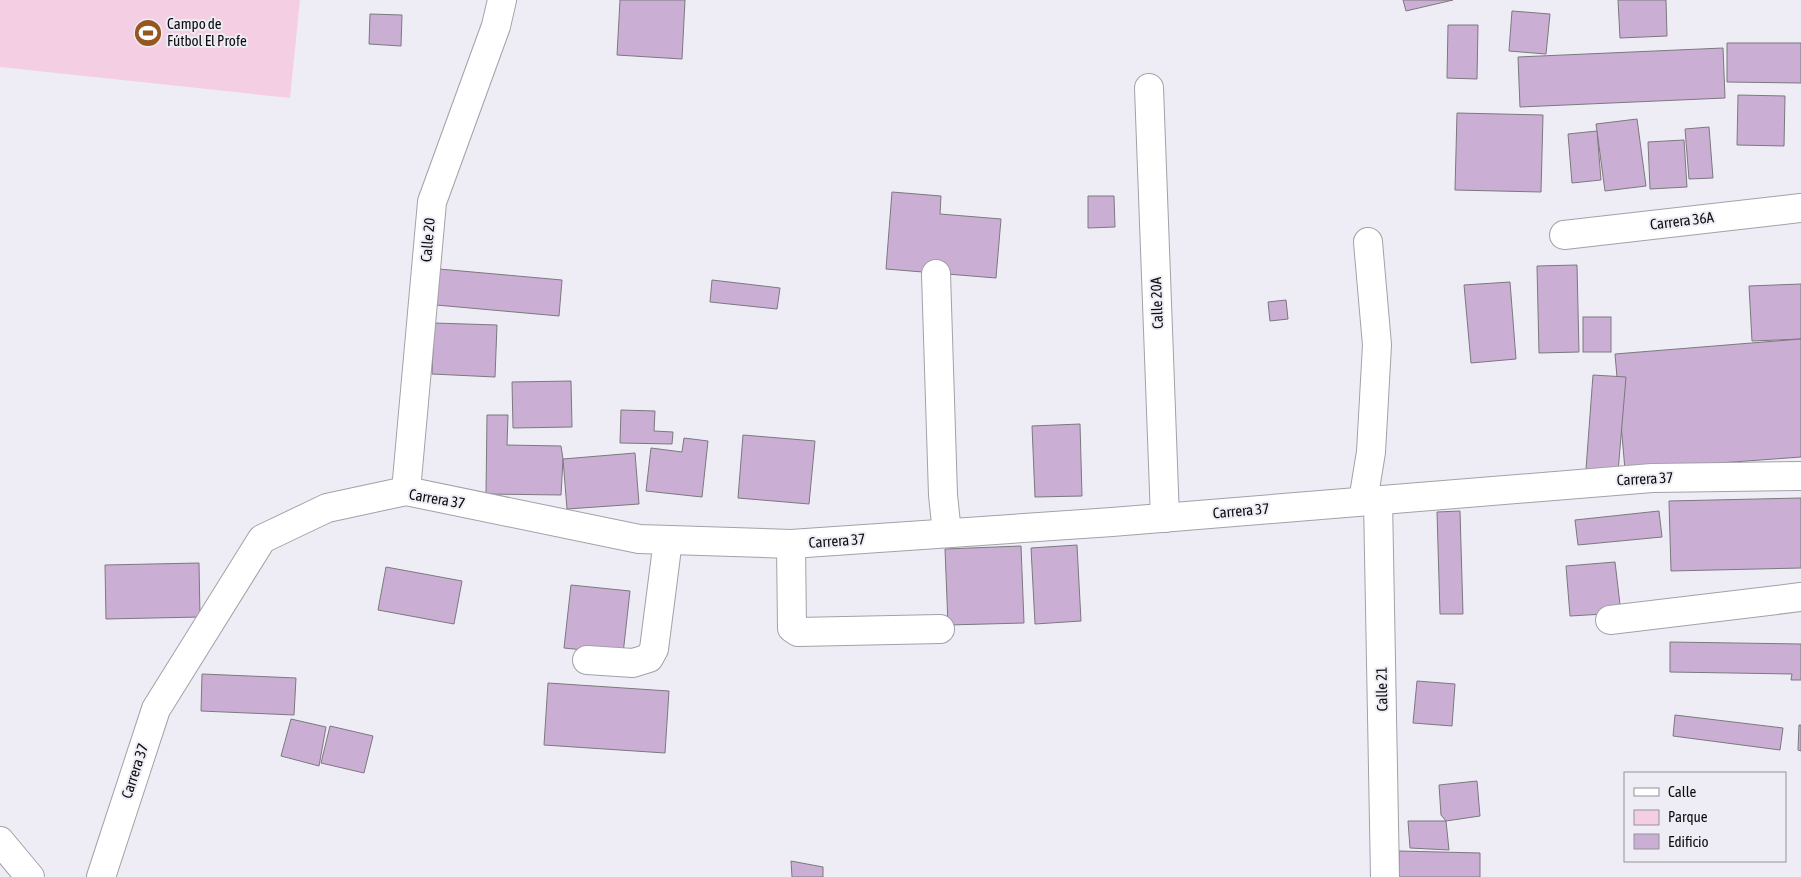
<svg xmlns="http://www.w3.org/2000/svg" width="1801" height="877" viewBox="0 0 1801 877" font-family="'Asap Condensed',sans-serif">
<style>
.green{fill:#f4cfe4}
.building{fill:#cbaed4;stroke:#7c787e}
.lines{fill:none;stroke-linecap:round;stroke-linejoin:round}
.minor-casing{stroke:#a2a1a8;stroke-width:30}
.minor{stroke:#fff;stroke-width:28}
.labels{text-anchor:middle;stroke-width:4;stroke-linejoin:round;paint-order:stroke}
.poi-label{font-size:15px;fill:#0c0c0e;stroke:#eeedf5;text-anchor:start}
.street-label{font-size:15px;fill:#0c0c0e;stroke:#eeedf5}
</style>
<rect width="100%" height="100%" fill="#eeedf5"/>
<path class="green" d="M0 0H300L290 98 0 67Z"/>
<g class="building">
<path d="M620 0H685L682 59 617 55Z"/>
<path d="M1403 0H1453L1406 11Z"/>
<path d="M1618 0H1666L1667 36 1620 38Z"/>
<path d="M1512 11 1550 14 1546 54 1509 51Z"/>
<path d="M370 14 402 15 401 46 369 44Z"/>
<path d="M1448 25H1478L1477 79 1447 78Z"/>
<path d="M1727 43H1801V83L1727 82Z"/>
<path d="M1723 48 1725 98 1520 107 1518 57Z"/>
<path d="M1738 95 1785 96 1784 146 1737 145Z"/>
<path d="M1457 113 1543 115 1541 192 1455 190Z"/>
<path d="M1637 119 1646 186 1605 191 1596 124Z"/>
<path d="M1709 127 1713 178 1689 179 1685 129Z"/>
<path d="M1597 131 1601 180 1572 183 1568 134Z"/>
<path d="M1684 140 1687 187 1650 189 1648 142Z"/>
<path d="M892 192 941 196 940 214 1001 219 996 278 886 269Z"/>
<path d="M1088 196H1114L1115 227 1088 228Z"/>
<path d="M1577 265 1579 352 1539 353 1537 266Z"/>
<path d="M439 269 562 280 559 316 436 305Z"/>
<path d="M712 280 780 288 777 309 710 302Z"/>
<path d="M1510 282 1516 359 1471 363 1464 285Z"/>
<path d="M1801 284V339L1752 341 1749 286Z"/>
<path d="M1286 300 1288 319 1270 321 1268 302Z"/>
<rect x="1583" y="317" width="28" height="35"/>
<path d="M434 323 497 325 495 377 432 374Z"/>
<path d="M1801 339V457L1625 470 1615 354Z"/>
<path d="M1593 375 1626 377 1618 472 1586 469Z"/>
<path d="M571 381 572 427 513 428 512 382Z"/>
<path d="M621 410 655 411 654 431 673 432 672 444 620 443Z"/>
<path d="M487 415H508L507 445 561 446 563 459 561 495 486 494Z"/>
<path d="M1080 424 1082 496 1035 497 1032 426Z"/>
<path d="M743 435 815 441 809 504 738 498Z"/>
<path d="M684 438 708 441 702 497 646 491 651 448 682 452Z"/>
<path d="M635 453 639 504 567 509 563 459Z"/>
<path d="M1801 498V568L1671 571 1669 501Z"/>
<path d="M1460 511 1463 614H1440L1437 512Z"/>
<path d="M1659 511 1662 537 1578 545 1575 520Z"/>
<path d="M1077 545 1081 621 1035 624 1031 548Z"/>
<path d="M1021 546 1024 623 948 625 945 549Z"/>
<path d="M1615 562 1621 613 1570 616 1566 566Z"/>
<path d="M199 563 200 617 106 619 105 565Z"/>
<path d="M386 567 462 581 454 624 378 610Z"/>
<path d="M571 585 630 591 623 654 564 648Z"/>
<path d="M1670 642 1801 644V680H1791L1792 674 1670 672Z"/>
<path d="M202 674 296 678 294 715 201 711Z"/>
<path d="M1417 681 1455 684 1452 726 1413 723Z"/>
<path d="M548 683 669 691 665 753 544 745Z"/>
<path d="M1675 715 1783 728 1780 750 1673 736Z"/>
<path d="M291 719 326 727 319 766 281 756Z"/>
<path d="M1799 725H1801V751L1798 750Z"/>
<path d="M330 726 373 736 364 773 321 763Z"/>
<path d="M1477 781 1480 816 1446 821 1441 815 1439 785Z"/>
<path d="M1408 821H1446L1449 850 1410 848Z"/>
<path d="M1399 851 1480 853V877H1399Z"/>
<path d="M791 861 823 867V877H792Z"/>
</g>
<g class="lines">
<defs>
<g id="minor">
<path d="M1149 88 1165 518"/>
<path d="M1564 235 1801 208"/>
<path d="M936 274 943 495 947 533"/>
<path d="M406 491 432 202 496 26 502 0"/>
<path d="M1378 500 1385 877"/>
<path d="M1363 501 1371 452 1377 345 1368 242"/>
<path d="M791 544 792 628 798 632 940 629"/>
<path d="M1610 620 1801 597"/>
<path d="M587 660 633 663 649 658 654 649 668 540"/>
<path d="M0 841 30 877"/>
<path d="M101 877 156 709 262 539 327 508 406 491 639 539 791 544 1112 522 1652 478 1801 476"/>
</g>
</defs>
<use href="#minor" class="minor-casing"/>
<use href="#minor" class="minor"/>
</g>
<defs>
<symbol id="stadium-disc" viewBox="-11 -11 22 22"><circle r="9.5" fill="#96561f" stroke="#eeedf5"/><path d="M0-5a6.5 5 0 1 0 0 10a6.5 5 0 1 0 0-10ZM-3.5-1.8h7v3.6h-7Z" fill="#fff"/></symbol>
</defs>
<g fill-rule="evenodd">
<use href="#stadium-disc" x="132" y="17" width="32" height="32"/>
</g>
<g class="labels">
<g class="poi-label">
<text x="167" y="29">Campo de<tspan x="167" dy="17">Fútbol El Profe</tspan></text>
</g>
<g class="street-label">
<text transform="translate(1682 221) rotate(-7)" y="5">Carrera 36A</text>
<text transform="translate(428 240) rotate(-85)" y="5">Calle 20</text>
<text transform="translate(1157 303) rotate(-92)" y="5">Calle 20A</text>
<text transform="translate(1645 479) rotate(-3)" y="5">Carrera 37</text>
<text transform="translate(437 499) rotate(10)" y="5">Carrera 37</text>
<text transform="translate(1241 511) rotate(-5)" y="5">Carrera 37</text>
<text transform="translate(837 541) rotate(-4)" y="5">Carrera 37</text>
<text transform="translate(1382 689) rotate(-91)" y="5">Calle 21</text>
<text transform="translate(135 771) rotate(-72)" y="5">Carrera 37</text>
</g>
</g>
<rect x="1624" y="772" width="162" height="90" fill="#eeedf5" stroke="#949399"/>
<rect x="1634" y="788" width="25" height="8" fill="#ffffff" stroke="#949399"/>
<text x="1668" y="797" font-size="15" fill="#0c0c0e">Calle</text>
<rect x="1634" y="810" width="25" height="15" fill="#f4cfe4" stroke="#949399"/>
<text x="1668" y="822" font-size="15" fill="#0c0c0e">Parque</text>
<rect x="1634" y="834" width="25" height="15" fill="#cbaed4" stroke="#949399"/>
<text x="1668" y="847" font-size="15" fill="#0c0c0e">Edificio</text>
</svg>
